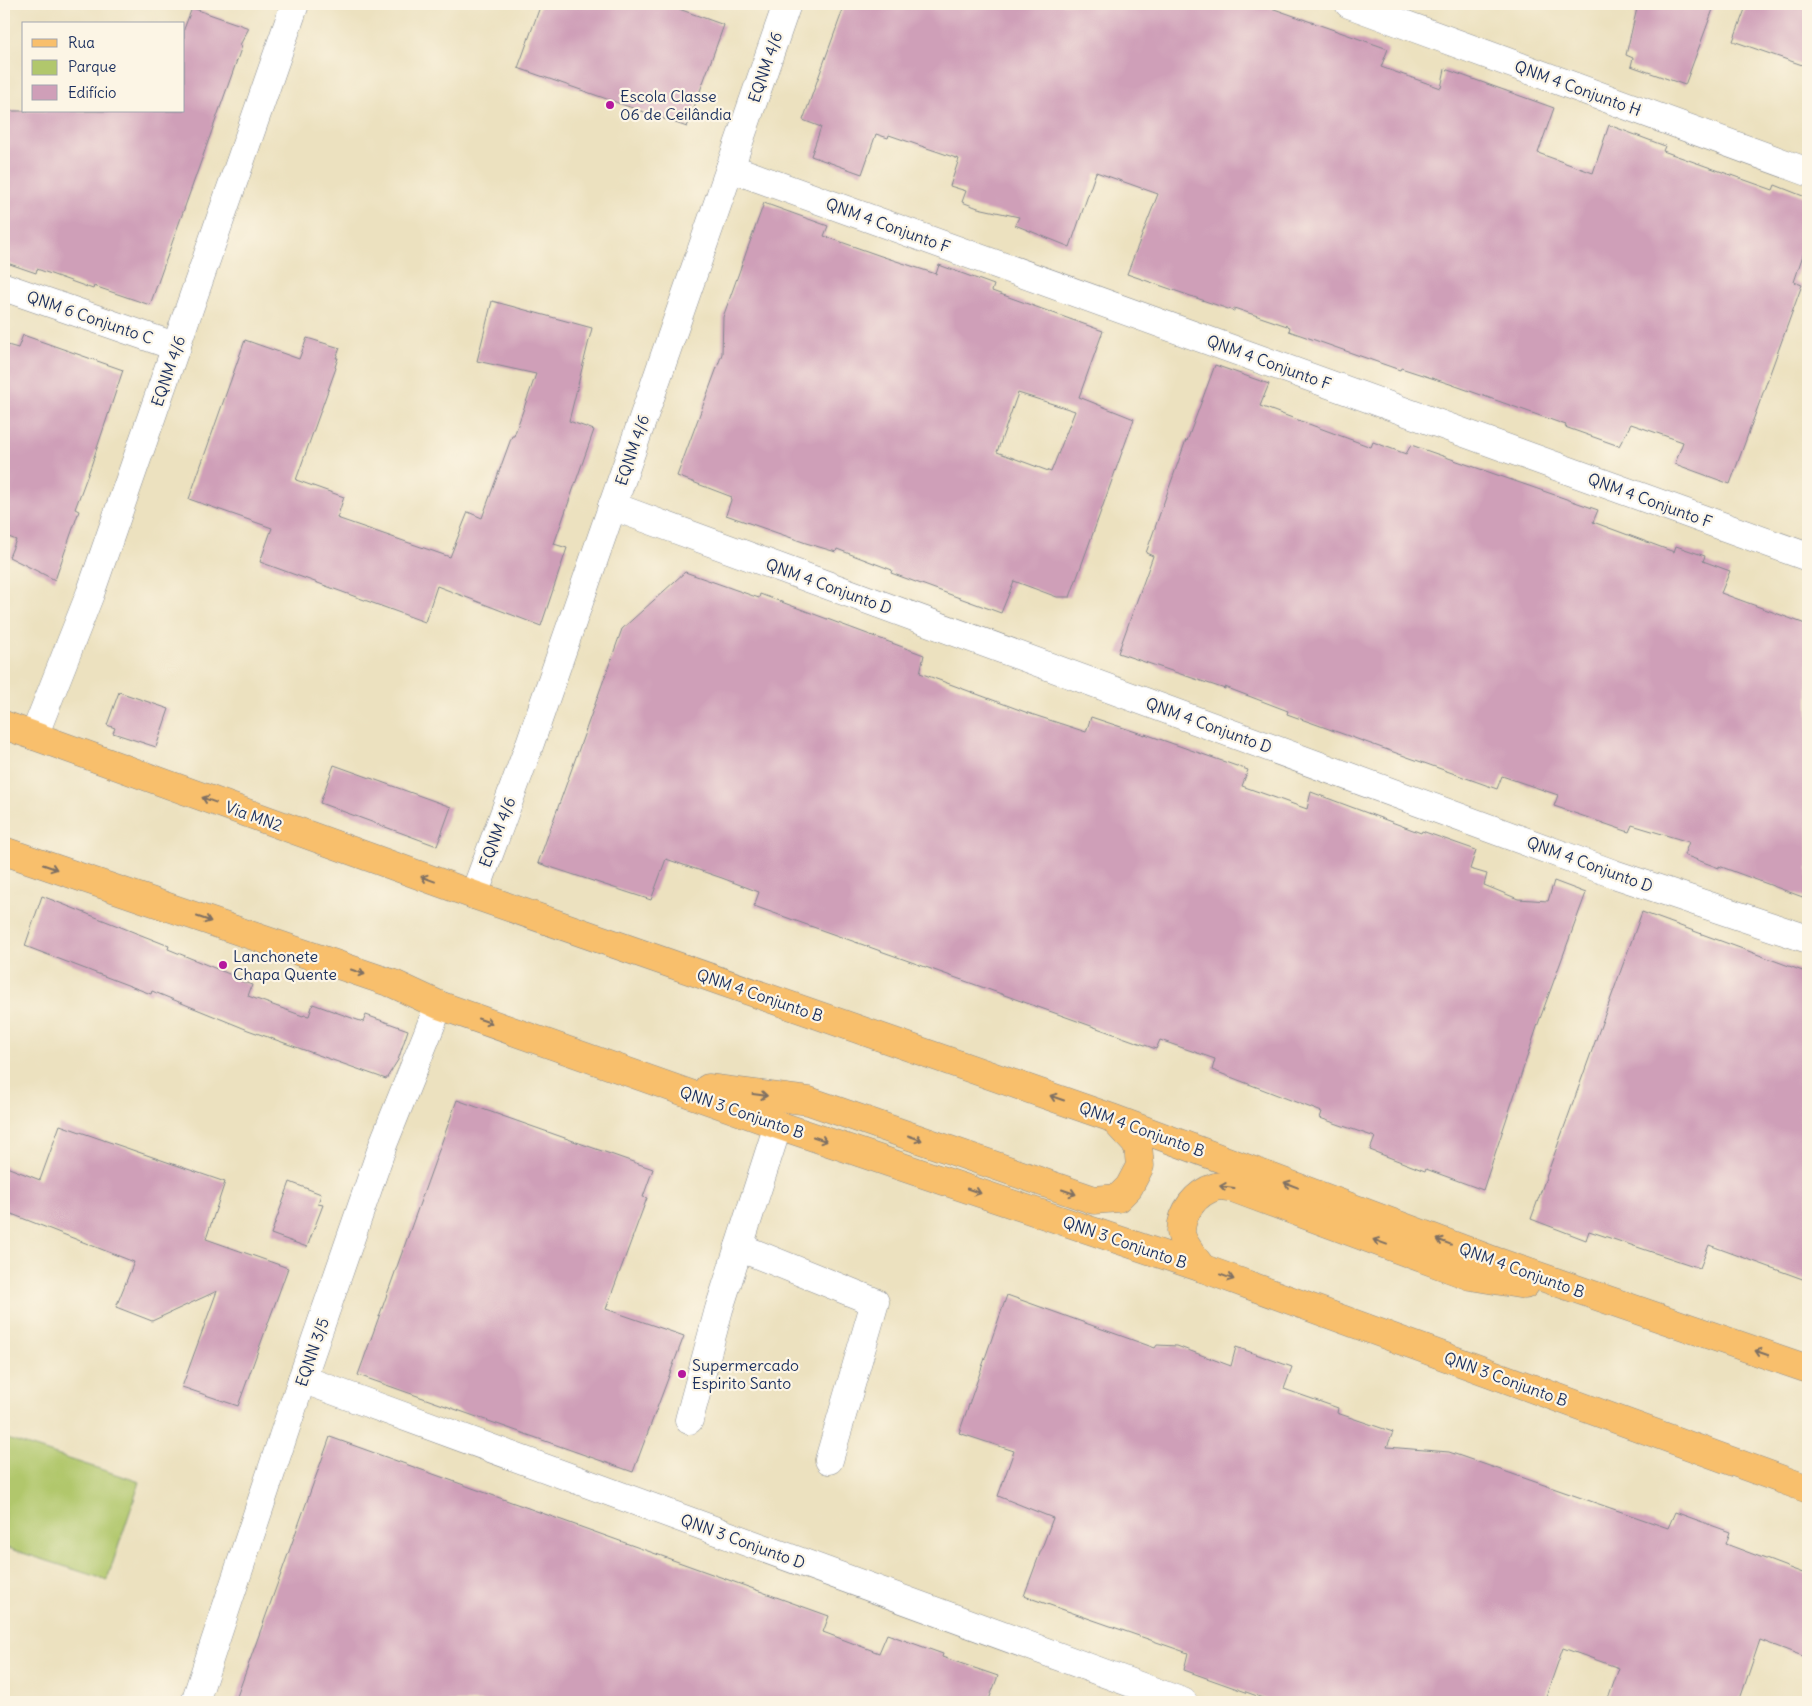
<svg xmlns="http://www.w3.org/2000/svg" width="1812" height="1706" viewBox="0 0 1812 1706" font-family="Delius,sans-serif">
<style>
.green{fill:#b1c76c;stroke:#667b65}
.building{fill:#cf9fb8;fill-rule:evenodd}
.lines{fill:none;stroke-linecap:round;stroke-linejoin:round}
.minor-casing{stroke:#84888e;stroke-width:29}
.major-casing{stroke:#84888e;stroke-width:29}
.minor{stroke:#fff;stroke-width:28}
.major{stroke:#f8bf6c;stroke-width:28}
.oneway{stroke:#7e7064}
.poi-dot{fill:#b5179e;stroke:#fcf5e5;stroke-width:2}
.labels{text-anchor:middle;stroke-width:4.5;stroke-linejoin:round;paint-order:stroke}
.street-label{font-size:16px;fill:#1b2f5e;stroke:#fcf5e5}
.poi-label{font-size:16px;fill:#1b2f5e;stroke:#fcf5e5;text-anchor:start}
</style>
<rect width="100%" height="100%" fill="#fcf5e5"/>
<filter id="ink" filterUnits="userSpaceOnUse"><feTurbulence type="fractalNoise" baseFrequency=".02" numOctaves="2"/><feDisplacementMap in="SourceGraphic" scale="10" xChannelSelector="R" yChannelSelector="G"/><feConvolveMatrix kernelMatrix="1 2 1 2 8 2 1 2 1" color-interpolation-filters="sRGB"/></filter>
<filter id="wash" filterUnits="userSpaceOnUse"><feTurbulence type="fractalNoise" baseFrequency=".0096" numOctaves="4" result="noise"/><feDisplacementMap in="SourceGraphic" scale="20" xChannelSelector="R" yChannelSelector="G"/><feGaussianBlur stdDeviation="1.12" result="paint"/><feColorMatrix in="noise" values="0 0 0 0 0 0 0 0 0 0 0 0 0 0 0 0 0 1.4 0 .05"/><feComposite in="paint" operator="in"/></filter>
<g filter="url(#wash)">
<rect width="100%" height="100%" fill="#ece1bf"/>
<path class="green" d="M4 1438 140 1482 107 1580 4 1547Z"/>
<g id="blocks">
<g class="building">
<path d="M541 4H665L724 25 687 127 518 68Z"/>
<path d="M845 4H1260L1388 49 1381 67 1441 88 1445 69 1554 108 1538 153 1593 173 1609 125 1665 146 1663 151 1773 190 1775 185 1808 198V240L1794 282 1802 285 1730 484 1675 464 1683 442 1631 424 1619 446 1565 427 1566 425 1450 384 1401 368 1400 370 1289 331 1290 327 1234 308V311L1127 274 1158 194 1096 172 1070 247 1015 225 1019 217 978 208 962 202 966 191 950 186 959 159 889 135 888 138 876 134 862 174 811 156 821 127 803 120Z"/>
<path d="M1638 4H1715L1685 85 1631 66 1633 58 1626 55Z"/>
<path d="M1747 4H1808V67L1733 41Z"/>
<path d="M192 8 249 28 240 45 242 46 150 305 94 286 93 289 37 269 36 273 4 262V111H184V29Z"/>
<path d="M764 203 828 226 824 236 881 256 936 274 939 265 994 285 992 291 1103 331 1079 397 1134 419 1070 597H1057L1014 581 1001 613 891 573 892 570 837 549 836 552 806 543 726 515 732 497 677 476 722 354 723 317ZM1018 393 1075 411 1051 472 997 452Z"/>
<path d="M492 301 592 328 569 421 594 430 554 544 567 548 541 626 437 586 425 622 260 562 272 528 189 499 245 340 299 359 307 338 340 348 336 358H338L335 367 336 368 296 480 344 497 337 518 450 557 468 512 482 518 512 436H514L536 374 477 361Z"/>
<path d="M23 335 123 370 91 466 75 509 79 511 55 580 9 557 16 540 4 535V344L18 348Z"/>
<path d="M1215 365 1269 384 1260 406 1371 447 1373 442 1406 454 1411 445 1598 510 1593 522 1674 552 1676 546 1705 556 1703 561 1730 571 1721 593 1808 625V899L1719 866V868L1684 855 1689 842 1632 825 1629 832 1554 806 1558 795 1502 776 1497 789 1287 714 1288 711 1225 687V689L1118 653 1153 556 1146 553 1186 440 1187 441Z"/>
<path d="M685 572 759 598 760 594 924 655 920 673 1028 713 1086 732 1091 717 1145 735V734L1248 770 1242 786 1307 809 1311 792 1421 833 1422 831 1476 850 1470 869 1487 874 1484 885 1518 899 1548 901 1554 881 1586 893 1538 1024 1483 1190 1426 1169 1425 1171 1370 1150 1375 1137 1320 1118 1322 1112 1212 1070 1215 1059 1160 1040 1156 1049 754 906 759 892 722 878 666 859 651 900 538 863 622 629Z"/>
<path d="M119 692 169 709 156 747 113 733 115 728 107 725Z"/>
<path d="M334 765 451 807 437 846 320 803Z"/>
<path d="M42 896 169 946 168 949 239 978 238 980 252 985 248 996 303 1016 304 1015 309 1016 313 1004 363 1022 366 1015 408 1030 398 1060 386 1079 248 1030 152 991 151 994 25 946Z"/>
<path d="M1642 912 1808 973V1281L1709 1245 1700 1268 1589 1231 1586 1240 1531 1219Z"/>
<path d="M457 1100 653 1169 643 1197 647 1198 606 1309 684 1336 633 1472 358 1375Z"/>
<path d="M60 1125 225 1182 206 1239 288 1268 238 1406 182 1387 217 1291 152 1321 116 1307 134 1262 4 1211V1166L40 1180Z"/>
<path d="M290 1182 321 1194 318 1204 323 1205 307 1247 271 1234Z"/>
<path d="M1007 1295 1155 1348 1157 1345 1177 1346 1231 1366 1236 1347 1292 1367 1284 1389 1338 1408 1337 1413 1393 1432 1387 1447 1449 1452 1668 1528 1675 1512 1730 1532 1726 1544 1808 1575V1658L1760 1640 1739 1702H1607L1619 1668 1563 1648 1544 1702H1274L1184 1670 1188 1653 1024 1596 1053 1518 998 1496 1014 1451 959 1433Z"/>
<path d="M330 1437 829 1616 823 1632 879 1653 887 1634 943 1654 942 1657 998 1676 988 1702H235Z"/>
</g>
</g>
</g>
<g filter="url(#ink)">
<use href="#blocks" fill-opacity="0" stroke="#84888e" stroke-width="1"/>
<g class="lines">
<defs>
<g id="minor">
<path d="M1349 4 1808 172"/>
<path d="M730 168 1808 557"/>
<path d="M4 287 177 347"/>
<path d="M612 506 1614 874 1808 939"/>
<path d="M34 736 90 594 295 4"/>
<path d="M474 895 528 749 787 4"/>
<path d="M739 1247 875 1302 829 1460"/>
<path d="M302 1379 1183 1702"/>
<path d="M689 1420 719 1309 778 1125"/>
<path d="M195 1702 302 1379 384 1142 439 1005"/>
</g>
<g id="major">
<path d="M4 725 474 895 1112 1118 1498 1262 1808 1369"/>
<path d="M4 851 394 984 439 1005 778 1125 1202 1268 1808 1489"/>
<path d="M708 1088 809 1101 1094 1200 1118 1198 1129 1187 1140 1166 1138 1146 1113 1119"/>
<path d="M1202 1268C1196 1259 1181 1242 1181 1231 1182 1211 1196 1193 1215 1187 1219 1185 1225 1187 1230 1187L1470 1276 1525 1285"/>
</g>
</defs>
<use href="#minor" class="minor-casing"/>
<use href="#major" class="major-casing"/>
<use href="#minor" class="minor"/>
<use href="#major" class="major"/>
</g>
<defs><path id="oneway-shaft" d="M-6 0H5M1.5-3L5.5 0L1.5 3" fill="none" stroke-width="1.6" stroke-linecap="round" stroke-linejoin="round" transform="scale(1.25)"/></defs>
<g class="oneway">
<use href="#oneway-shaft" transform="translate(209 800) rotate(-160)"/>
<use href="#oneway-shaft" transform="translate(50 867) rotate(19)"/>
<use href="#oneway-shaft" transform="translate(428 879) rotate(-160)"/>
<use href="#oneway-shaft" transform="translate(204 919) rotate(19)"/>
<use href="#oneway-shaft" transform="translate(358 972) rotate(19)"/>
<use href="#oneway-shaft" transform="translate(485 1021) rotate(19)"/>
<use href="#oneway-shaft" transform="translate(760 1095) rotate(7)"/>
<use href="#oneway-shaft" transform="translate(1057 1098) rotate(-161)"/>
<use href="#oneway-shaft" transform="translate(915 1138) rotate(19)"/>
<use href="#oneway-shaft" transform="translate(820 1139) rotate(19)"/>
<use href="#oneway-shaft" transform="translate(1291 1185) rotate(-159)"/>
<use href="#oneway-shaft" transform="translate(1227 1187) rotate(-172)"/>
<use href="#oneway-shaft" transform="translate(974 1191) rotate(19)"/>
<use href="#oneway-shaft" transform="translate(1069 1192) rotate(19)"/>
<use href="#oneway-shaft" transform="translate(1380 1242) rotate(-160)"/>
<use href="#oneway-shaft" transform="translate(1444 1242) rotate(-159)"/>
<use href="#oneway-shaft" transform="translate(1227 1277) rotate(20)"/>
<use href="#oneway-shaft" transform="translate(1762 1353) rotate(-161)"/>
</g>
</g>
<g class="poi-dot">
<circle cx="610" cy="105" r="5"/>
<circle cx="223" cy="965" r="5"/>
<circle cx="682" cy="1374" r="5"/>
</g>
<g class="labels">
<g class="street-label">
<text transform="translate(765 67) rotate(-71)" y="6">EQNM 4/6</text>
<text transform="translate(1578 88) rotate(20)" y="6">QNM 4 Conjunto H</text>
<text transform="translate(888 225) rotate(20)" y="6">QNM 4 Conjunto F</text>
<text transform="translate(90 317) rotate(19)" y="6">QNM 6 Conjunto C</text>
<text transform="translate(1269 362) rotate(20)" y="6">QNM 4 Conjunto F</text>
<text transform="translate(168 371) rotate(-71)" y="6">EQNM 4/6</text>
<text transform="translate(632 450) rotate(-71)" y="6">EQNM 4/6</text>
<text transform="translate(1650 500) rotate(20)" y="6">QNM 4 Conjunto F</text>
<text transform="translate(829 586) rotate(20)" y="6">QNM 4 Conjunto D</text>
<text transform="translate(1209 725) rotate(20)" y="6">QNM 4 Conjunto D</text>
<text transform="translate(254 816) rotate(20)" y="6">Via MN2</text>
<text transform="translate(497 832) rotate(-69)" y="6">EQNM 4/6</text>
<text transform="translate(1590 864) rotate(20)" y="6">QNM 4 Conjunto D</text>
<text transform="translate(760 995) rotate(19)" y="6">QNM 4 Conjunto B</text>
<text transform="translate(742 1112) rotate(19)" y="6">QNN 3 Conjunto B</text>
<text transform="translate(1142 1129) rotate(20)" y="6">QNM 4 Conjunto B</text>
<text transform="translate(1125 1242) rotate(19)" y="6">QNN 3 Conjunto B</text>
<text transform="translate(1522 1270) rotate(20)" y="6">QNM 4 Conjunto B</text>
<text transform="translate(312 1352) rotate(-71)" y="6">EQNN 3/5</text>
<text transform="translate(1506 1379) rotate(20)" y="6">QNN 3 Conjunto B</text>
<text transform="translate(743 1541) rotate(20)" y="6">QNN 3 Conjunto D</text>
</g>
<g class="poi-label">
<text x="620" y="102">Escola Classe<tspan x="620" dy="18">06 de Ceilândia</tspan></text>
<text x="233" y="962">Lanchonete<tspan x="233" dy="18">Chapa Quente</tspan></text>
<text x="692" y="1371">Supermercado<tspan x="692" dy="18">Espirito Santo</tspan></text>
</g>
</g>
<rect width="1812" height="1706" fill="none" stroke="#fcf5e5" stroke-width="20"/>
<rect x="22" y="22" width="162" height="90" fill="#fcf5e5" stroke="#a2a6af"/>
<rect x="32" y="39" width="25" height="8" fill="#f8bf6c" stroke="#a2a6af"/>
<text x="68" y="48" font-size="15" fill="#1b2f5e">Rua</text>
<rect x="32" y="60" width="25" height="15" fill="#b1c76c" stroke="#a2a6af"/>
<text x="68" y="72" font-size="15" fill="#1b2f5e">Parque</text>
<rect x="32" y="85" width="25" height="15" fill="#cf9fb8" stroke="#a2a6af"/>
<text x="68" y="98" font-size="15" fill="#1b2f5e">Edifício</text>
</svg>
